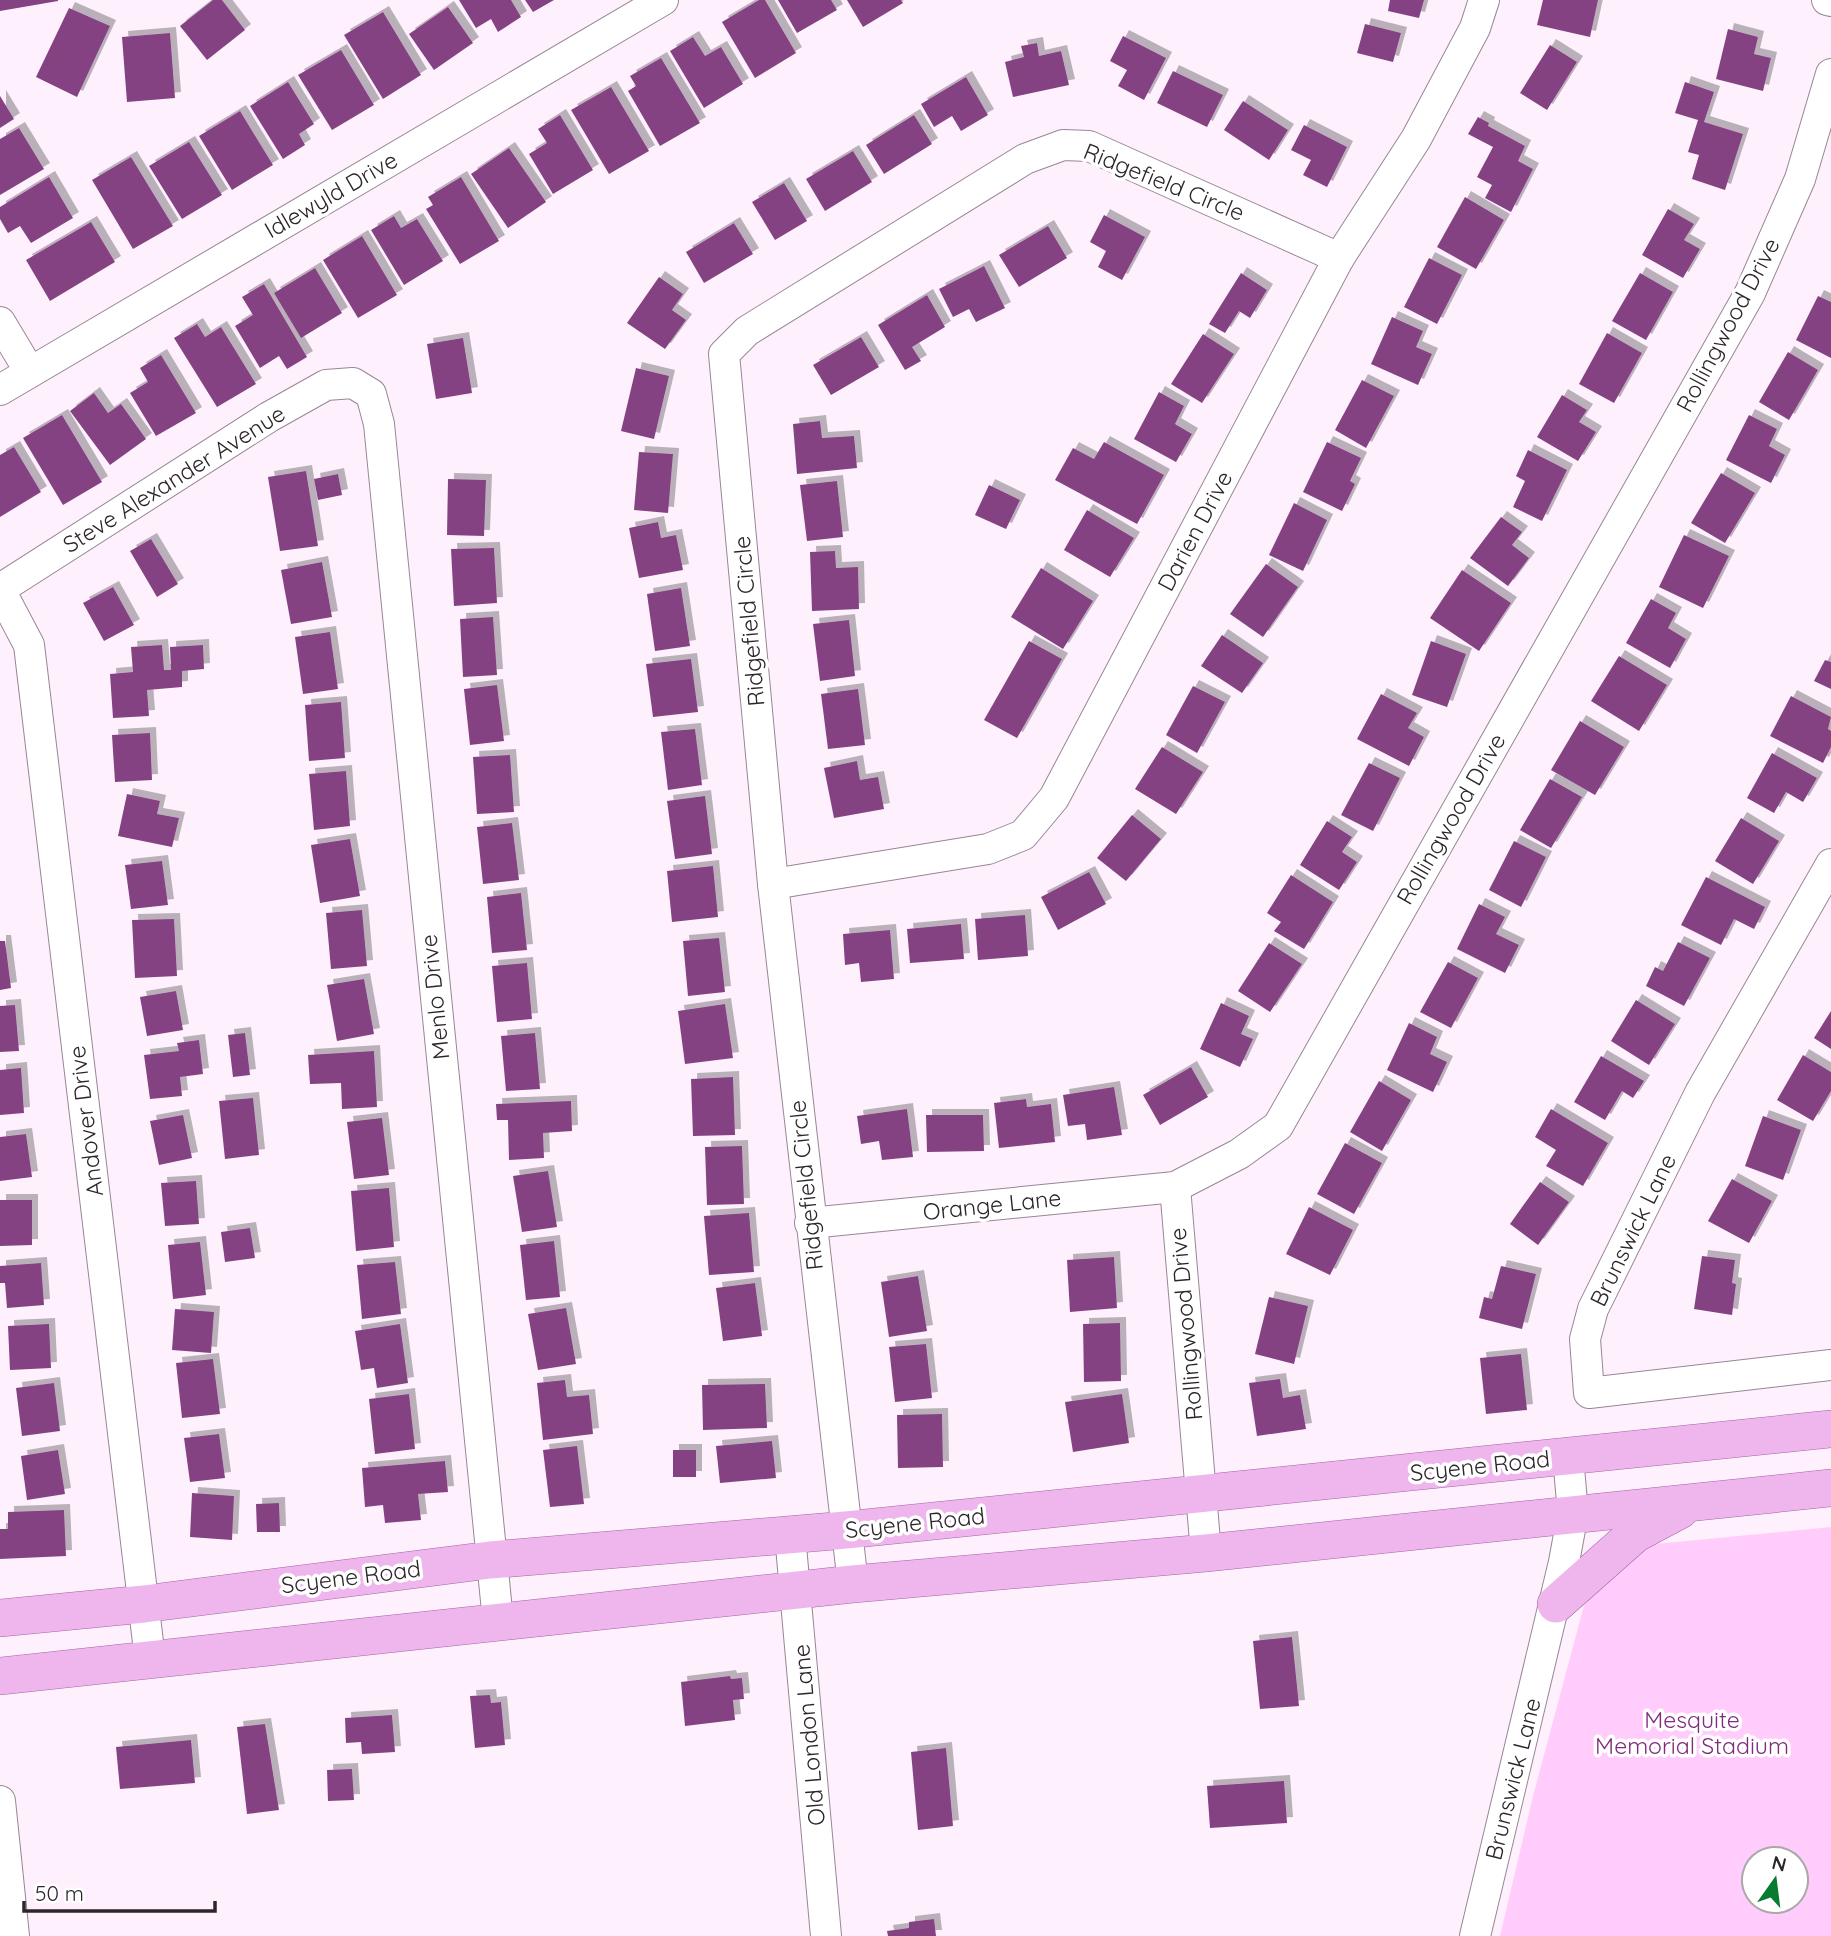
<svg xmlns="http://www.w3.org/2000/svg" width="1831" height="1936" viewBox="0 0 1831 1936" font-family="Quicksand,sans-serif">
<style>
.green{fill:#ffccfb;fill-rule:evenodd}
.building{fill:#844382;filter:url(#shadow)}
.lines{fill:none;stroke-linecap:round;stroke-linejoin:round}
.minor-casing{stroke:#978796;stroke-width:32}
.major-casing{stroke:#a464a2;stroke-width:38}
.minor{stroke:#fff;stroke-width:30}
.major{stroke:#efb6ee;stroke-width:37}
.labels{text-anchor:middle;stroke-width:7;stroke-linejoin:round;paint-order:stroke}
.street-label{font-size:23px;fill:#2c262b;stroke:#fff}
.park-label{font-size:23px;fill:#7f2c7e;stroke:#fff}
</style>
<defs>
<filter id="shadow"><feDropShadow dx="6" dy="-6" stdDeviation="0" flood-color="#0004"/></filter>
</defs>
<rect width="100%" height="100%" fill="#fef0fd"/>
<path class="green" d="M1831 1527V1936H1500L1533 1796 1586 1598 1645 1545ZM1754 1859H1796V1901H1754Z"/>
<g class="building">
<path d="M0 0H58V1L0 11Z"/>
<path d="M213 0H222L245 30 207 60 180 26Z"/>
<path d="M459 0H511L521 17 498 32 491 19 476 28Z"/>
<path d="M525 0H554L533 12Z"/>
<path d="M759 0H765L796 53 755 78 722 22Z"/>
<path d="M778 0H831L837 10 797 33Z"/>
<path d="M847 0H901L903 3 863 27Z"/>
<path d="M1390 0H1424L1419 18 1388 11Z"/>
<path d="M1543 0H1598L1590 37 1537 25Z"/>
<path d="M448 7 473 43 434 70 409 34Z"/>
<path d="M69 8 110 26 77 97 36 77Z"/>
<path d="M383 12 421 75 383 99 344 35Z"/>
<path d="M1365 24 1401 33 1393 62 1357 53Z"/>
<path d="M1728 29 1758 37 1754 54 1771 58 1763 91 1716 79Z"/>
<path d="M170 33 175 98 127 102 122 37Z"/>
<path d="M1123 36 1166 58 1144 100 1118 86 1127 70 1110 61Z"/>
<path d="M693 37 705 56 721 47 743 84 704 108 670 51Z"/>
<path d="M1037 43 1039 56 1061 51 1069 85 1013 97 1005 62 1024 57 1021 46Z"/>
<path d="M1550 45 1577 62 1547 110 1520 93Z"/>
<path d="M341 50 374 105 332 130 298 75Z"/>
<path d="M661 58 700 123 660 146 628 91 636 86 630 76Z"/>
<path d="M1173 71 1223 95 1207 127 1157 103Z"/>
<path d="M966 77 988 115 961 131 952 116 934 127 921 104Z"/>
<path d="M288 82 314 124 299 134 305 145 283 159 250 106Z"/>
<path d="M1685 82 1714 92 1704 122 1743 134 1725 190 1692 179 1699 155 1688 152 1698 120 1675 113Z"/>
<path d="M611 87 649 151 609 174 571 110Z"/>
<path d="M0 96 14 119 0 128Z"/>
<path d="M1243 101 1288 130 1269 160 1224 130Z"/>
<path d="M240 111 273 165 232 190 199 136Z"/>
<path d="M560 115 593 170 553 194 529 154 547 143 538 129Z"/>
<path d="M914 115 932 144 884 174 866 145Z"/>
<path d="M1478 117 1489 123 1488 126 1525 146 1518 161 1533 169 1511 212 1485 198 1492 185 1477 177 1493 147 1468 134Z"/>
<path d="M1304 125 1347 147 1327 187 1303 175 1311 160 1291 150Z"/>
<path d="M19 128 44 169 0 195V139Z"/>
<path d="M189 142 222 195 182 219 149 166Z"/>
<path d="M509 148 546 202 508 228 471 174Z"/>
<path d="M853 151 872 182 825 211 806 179Z"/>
<path d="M131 157 173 226 133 249 92 180Z"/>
<path d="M49 177 73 218 31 243 20 226 8 233 0 219V207Z"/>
<path d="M461 177 499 241 460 264 426 209 433 205 428 197Z"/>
<path d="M784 183 807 221 775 240 752 202Z"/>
<path d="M1465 197 1504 220 1476 269 1437 247Z"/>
<path d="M1668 209 1694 224 1684 240 1700 249 1683 278 1642 255Z"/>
<path d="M1104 215 1145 237 1122 280 1098 267 1106 251 1090 242Z"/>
<path d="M394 216 401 228 417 219 443 261 404 285 371 230Z"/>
<path d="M91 222 115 262 50 301 26 260Z"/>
<path d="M734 223 753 254 704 283 686 252Z"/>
<path d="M1048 226 1067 258 1019 287 999 255Z"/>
<path d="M362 236 397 295 358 318 323 260Z"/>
<path d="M1429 258 1462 275 1437 324 1404 307Z"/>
<path d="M984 266 1005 308 976 322 969 309 953 317 939 289Z"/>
<path d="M315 268 342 313 301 338 274 293Z"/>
<path d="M1241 273 1267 290 1250 318 1239 311 1225 333 1209 324Z"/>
<path d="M1640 273 1673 292 1646 340 1612 321Z"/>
<path d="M659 277 683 294 672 310 686 320 665 349 627 323Z"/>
<path d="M264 284 307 357 287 369 279 356 260 368 235 326 253 315 242 297Z"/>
<path d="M927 295 945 327 912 347 921 361 905 370 878 325Z"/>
<path d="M1818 296 1831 302V358L1796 340Z"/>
<path d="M1392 317 1423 331 1416 347 1432 354 1418 385 1371 364Z"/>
<path d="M197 324 205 337 221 327 256 384 217 407 174 338Z"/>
<path d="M1607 333 1642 353 1614 403 1579 384Z"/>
<path d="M1203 334 1234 354 1202 403 1171 384Z"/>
<path d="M861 337 879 367 831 395 813 365Z"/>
<path d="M463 338 472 393 436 399 427 344Z"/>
<path d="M1788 352 1818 370 1789 420 1759 402Z"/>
<path d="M161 355 196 413 156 436 130 393 148 382 140 368Z"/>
<path d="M636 368 669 376 654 439 621 431Z"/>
<path d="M1362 380 1394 396 1366 448 1335 430Z"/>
<path d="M1159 392 1184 406 1175 424 1192 434 1176 462 1134 439Z"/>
<path d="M94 393 108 413 121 404 146 439 110 465 70 411Z"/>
<path d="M1562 395 1587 410 1579 422 1596 432 1578 461 1537 437Z"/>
<path d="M62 415 102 482 63 505 23 438Z"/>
<path d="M1749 415 1777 429 1769 446 1785 455 1771 483 1726 460Z"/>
<path d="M820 421 822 438 854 436 857 468 797 474 793 424Z"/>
<path d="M1104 442 1164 475 1137 524 1055 480 1073 448 1094 459Z"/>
<path d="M1327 442 1361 458 1350 481 1355 484 1342 511 1303 492Z"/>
<path d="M14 447 41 492 0 517V455Z"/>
<path d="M1528 450 1567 470 1542 521 1513 507 1525 481 1516 476Z"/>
<path d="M639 452 673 454 668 513 634 510Z"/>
<path d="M306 471 318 546 280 551 268 477Z"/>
<path d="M1721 473 1755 493 1725 543 1691 523Z"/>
<path d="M338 474 342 495 318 500 314 479Z"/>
<path d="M448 479 486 480 484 536 447 535Z"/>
<path d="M837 481 843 537 807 541 800 485Z"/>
<path d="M989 485 1020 500 1006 529 975 515Z"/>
<path d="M1294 503 1327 520 1303 571 1269 555Z"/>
<path d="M1087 510 1134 538 1110 577 1064 550Z"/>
<path d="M1501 517 1522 532 1512 545 1529 558 1508 586 1470 558Z"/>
<path d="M658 522 661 538 676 535 683 570 639 578 629 528Z"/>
<path d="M1684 535 1729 556 1703 608 1659 587Z"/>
<path d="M151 539 178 584 157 597 130 551Z"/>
<path d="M494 548 497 603 454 606 451 549Z"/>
<path d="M835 551 836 568 858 567 859 609 812 611 810 552Z"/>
<path d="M322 562 332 617 291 624 281 570Z"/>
<path d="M1266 564 1298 587 1263 637 1230 614Z"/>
<path d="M1041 568 1093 601 1063 649 1011 617Z"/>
<path d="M1462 570 1511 603 1479 651 1430 618Z"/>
<path d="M113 587 134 625 104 641 83 603Z"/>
<path d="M681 588 690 646 655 651 647 594Z"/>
<path d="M1651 599 1676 613 1668 628 1686 639 1670 668 1626 643Z"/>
<path d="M493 617 497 675 463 677 460 619Z"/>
<path d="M849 620 855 676 820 681 813 624Z"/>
<path d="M330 632 338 689 303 694 295 637Z"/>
<path d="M1222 635 1263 663 1242 693 1201 666Z"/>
<path d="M1029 641 1062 659 1017 738 984 720Z"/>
<path d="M1431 641 1466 654 1447 707 1412 695Z"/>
<path d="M162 645 164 670H171L170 647 203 645 204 669 182 671V687L147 690 149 716 113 718 110 674 133 672 131 647Z"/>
<path d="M1619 656 1667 685 1639 731 1591 701Z"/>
<path d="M691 659 698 712 653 717 646 664Z"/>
<path d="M1825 660 1831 662V689L1814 681Z"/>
<path d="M497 685 504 741 470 745 464 689Z"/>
<path d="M1193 686 1225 702 1197 753 1166 735Z"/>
<path d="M858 689 865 745 828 749 821 694Z"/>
<path d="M1381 694 1417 713 1408 728 1424 737 1409 766 1357 739Z"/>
<path d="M1791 696 1831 717 1828 729 1831 731V747L1823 763 1770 736Z"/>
<path d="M341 702 345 758 309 761 305 705Z"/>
<path d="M1580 721 1624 747 1595 795 1551 770Z"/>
<path d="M695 729 702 785 668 790 661 732Z"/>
<path d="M150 733 152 780 115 782 112 735Z"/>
<path d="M1162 747 1203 772 1176 814 1135 789Z"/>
<path d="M1772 753 1817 778 1803 802 1786 792 1774 813 1747 798Z"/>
<path d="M510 755 514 812 477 814 473 757Z"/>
<path d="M857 761 860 780 878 777 884 809 834 818 824 768Z"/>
<path d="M1369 763 1400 778 1373 831 1341 815Z"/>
<path d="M346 771 350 826 314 830 309 774Z"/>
<path d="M1550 779 1582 797 1551 848 1520 830Z"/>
<path d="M127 794 160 801 157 814 179 818 172 847 118 836Z"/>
<path d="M705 796 712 854 675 859 667 801Z"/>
<path d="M1132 815 1161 839 1126 881 1097 858Z"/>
<path d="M1741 818 1779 841 1753 884 1715 861Z"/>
<path d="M1327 821 1352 837 1342 852 1357 862 1339 890 1300 865Z"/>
<path d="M512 823 519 880 483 884 477 827Z"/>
<path d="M350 839 360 896 320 903 311 845Z"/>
<path d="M1514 841 1546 857 1521 907 1489 890Z"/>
<path d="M162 861 168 905 131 909 125 865Z"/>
<path d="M713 866 718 917 672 922 667 871Z"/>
<path d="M1089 872 1106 904 1058 930 1041 897Z"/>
<path d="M1291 875 1333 902 1304 949 1274 931 1281 922 1267 913Z"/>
<path d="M1706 877 1765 907 1754 929 1734 919 1721 945 1681 925Z"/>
<path d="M521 893 527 950 492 953 487 897Z"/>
<path d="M1479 904 1505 917 1496 934 1519 945 1505 973 1457 949Z"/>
<path d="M362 910 367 966 331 969 326 913Z"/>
<path d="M1025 915 1028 956 978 960 975 919Z"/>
<path d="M174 919 177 976 135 978 132 920Z"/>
<path d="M961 924 964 959 910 963 907 929Z"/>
<path d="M890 930 894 979 861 982 859 963 845 965 843 934Z"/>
<path d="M719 938 725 992 688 996 683 941Z"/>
<path d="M0 941H5L11 988 0 990Z"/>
<path d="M1678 942 1710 958 1684 1006 1646 986 1655 967 1663 971Z"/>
<path d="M1269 943 1302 964 1270 1012 1238 991Z"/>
<path d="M1448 962 1478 978 1451 1028 1420 1012Z"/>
<path d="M527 963 532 1019 497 1022 492 966Z"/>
<path d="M364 979 374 1034 337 1041 327 985Z"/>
<path d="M176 991 183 1030 147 1036 140 997Z"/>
<path d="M1636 1000 1675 1024 1649 1065 1611 1041Z"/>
<path d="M1221 1003 1249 1016 1241 1034 1253 1039 1240 1067 1200 1049Z"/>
<path d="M725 1004 733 1058 685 1064 678 1011Z"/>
<path d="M15 1005 19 1051 0 1052V1006Z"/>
<path d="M1831 1011V1049L1814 1038Z"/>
<path d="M1409 1023 1437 1037 1430 1054 1447 1062 1433 1092 1387 1070Z"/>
<path d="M245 1033 250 1075 233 1077 228 1035Z"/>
<path d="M535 1033 540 1089 506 1091 501 1036Z"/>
<path d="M199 1040 203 1074 180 1077 182 1096 150 1099 144 1055 179 1051 177 1043Z"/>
<path d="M374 1051 377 1107 342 1109 341 1083 310 1084 308 1055Z"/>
<path d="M1803 1055 1831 1072V1091L1813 1121 1777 1100Z"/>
<path d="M1601 1056 1644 1081 1633 1098 1622 1091 1605 1120 1574 1102Z"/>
<path d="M1191 1067 1208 1097 1160 1125 1143 1095Z"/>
<path d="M21 1068 24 1113 0 1115V1070Z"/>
<path d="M733 1077 735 1135 693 1136 691 1079Z"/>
<path d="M1379 1081 1411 1100 1382 1151 1350 1132Z"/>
<path d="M1114 1087 1122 1135 1087 1140 1085 1124 1068 1126 1063 1095Z"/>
<path d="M253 1098 259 1155 225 1159 219 1101Z"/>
<path d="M1026 1099 1027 1107 1051 1104 1055 1142 999 1148 994 1103Z"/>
<path d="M571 1101 572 1131 543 1133 544 1158 509 1160 508 1120H497L496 1104Z"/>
<path d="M907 1109 913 1157 882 1160 879 1141 861 1144 857 1116Z"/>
<path d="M1551 1109 1608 1143 1583 1186 1546 1166 1556 1150 1535 1137Z"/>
<path d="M183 1115 192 1158 159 1165 150 1121Z"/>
<path d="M926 1115H983L984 1151 927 1152Z"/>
<path d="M1763 1116 1801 1130 1783 1180 1745 1166Z"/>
<path d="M382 1118 389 1175 354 1179 347 1122Z"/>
<path d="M26 1134 32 1177 0 1181V1137Z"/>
<path d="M1345 1143 1382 1163 1354 1214 1317 1194Z"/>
<path d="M742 1146 744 1204 707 1205 705 1147Z"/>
<path d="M548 1171 557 1227 522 1232 513 1176Z"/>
<path d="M1732 1179 1772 1201 1749 1243 1708 1221Z"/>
<path d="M196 1181 199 1224 165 1226 161 1183Z"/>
<path d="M1540 1182 1569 1202 1538 1245 1510 1224Z"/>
<path d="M389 1188 394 1247 356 1251 351 1191Z"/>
<path d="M0 1200H32V1245L0 1246Z"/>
<path d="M1309 1207 1353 1230 1330 1275 1286 1254Z"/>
<path d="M749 1213 754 1272 709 1275 704 1216Z"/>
<path d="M250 1228 255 1258 225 1262 221 1232Z"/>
<path d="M554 1241 560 1297 526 1300 520 1245Z"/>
<path d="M200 1242 206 1295 173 1299 168 1245Z"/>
<path d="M1702 1256 1735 1260 1732 1283 1736 1284 1732 1315 1694 1309Z"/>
<path d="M1114 1257 1117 1308 1070 1312 1067 1260Z"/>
<path d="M395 1262 401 1314 362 1319 357 1265Z"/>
<path d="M41 1263 44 1305 7 1308 5 1283H0V1266Z"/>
<path d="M1501 1266 1536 1274 1522 1329 1479 1318 1484 1297 1492 1299Z"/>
<path d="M918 1276 927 1331 889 1337 881 1282Z"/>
<path d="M755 1283 762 1336 723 1341 716 1288Z"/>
<path d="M1269 1297 1308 1306 1294 1364 1255 1354Z"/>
<path d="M566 1308 576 1364 538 1370 528 1314Z"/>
<path d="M175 1309 214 1312 211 1353 172 1350Z"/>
<path d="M1120 1323 1121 1381 1084 1382 1083 1324Z"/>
<path d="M49 1324 51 1368 10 1370 8 1326Z"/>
<path d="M400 1324 408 1383 377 1388 374 1368 361 1370 355 1331Z"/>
<path d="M926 1344 932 1398 895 1402 889 1347Z"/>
<path d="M1521 1354 1527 1410 1486 1414 1480 1358Z"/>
<path d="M213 1359 220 1414 182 1418 176 1363Z"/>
<path d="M1280 1379 1283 1398 1300 1395 1306 1429 1257 1436 1249 1383Z"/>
<path d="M565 1380 567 1397 589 1395 593 1434 543 1440 537 1383Z"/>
<path d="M54 1383 60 1431 22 1436 16 1388Z"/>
<path d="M765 1384 767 1428 703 1430 702 1385Z"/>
<path d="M409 1394 415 1449 375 1454 369 1399Z"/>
<path d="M1122 1394 1129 1443 1073 1452 1065 1402Z"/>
<path d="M942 1414 943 1467 898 1468 897 1415Z"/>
<path d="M219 1434 225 1478 190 1482 184 1438Z"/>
<path d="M772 1441 776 1478 720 1483 716 1446Z"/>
<path d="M577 1446 584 1504 550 1507 543 1450Z"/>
<path d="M58 1450 65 1494 27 1500 21 1456Z"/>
<rect x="673" y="1450" width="23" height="27"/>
<path d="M445 1461 448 1492 418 1494 421 1520 385 1523 383 1505 365 1507 362 1468Z"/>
<path d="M192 1493 234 1496 232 1540 190 1537Z"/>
<path d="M279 1503 280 1532H257L256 1504Z"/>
<path d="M64 1510 66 1556 0 1559V1529H8V1512Z"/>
<path d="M1292 1637 1299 1706 1260 1709 1253 1641Z"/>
<path d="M730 1676 731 1679 742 1678 744 1699 733 1700 735 1720 685 1726 681 1682Z"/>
<path d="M490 1695 491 1703 501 1702 505 1745 475 1748 470 1696Z"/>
<path d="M392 1715 395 1752 362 1754 361 1742 346 1743 345 1718Z"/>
<path d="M265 1724 279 1810 247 1814 237 1727Z"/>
<path d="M191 1740 195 1783 120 1789 116 1747Z"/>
<path d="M946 1748 953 1826 918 1830 911 1752Z"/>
<path d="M352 1769 354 1800 328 1801 327 1770Z"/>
<path d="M1284 1781 1287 1823 1210 1828 1207 1786Z"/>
<path d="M934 1919 936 1936H888L887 1931 909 1928V1922Z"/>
</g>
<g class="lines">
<defs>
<g id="minor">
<path d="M1827 0 1831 1"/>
<path d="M0 322 30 372"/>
<path d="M0 390 663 0"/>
<path d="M0 589 269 417 326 385 353 383 371 394 379 424 498 1621"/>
<path d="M0 590 29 645 150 1659"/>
<path d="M1831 864 1700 1093 1593 1309 1585 1339 1589 1393 1831 1365"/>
<path d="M773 884 988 849 1023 835 1054 798 1339 258 1416 139 1475 28 1484 0"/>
<path d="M1175 1187 1206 1553"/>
<path d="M810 1223 1175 1187 1239 1154 1278 1126 1750 293 1800 179 1831 74"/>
<path d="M790 1535 826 1936"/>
<path d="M853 1584 773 884 724 354 747 331 1025 159 1063 145 1089 146 1339 258"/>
<path d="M0 1801 14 1936"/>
<path d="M1475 1936 1564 1562 1573 1513 1568 1457"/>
</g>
<g id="major">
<path d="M1556 1604 1635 1534 1680 1510"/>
<path d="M0 1618 144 1604 490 1560 846 1530 1831 1429"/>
<path d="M0 1676 853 1584 1206 1553 1831 1488"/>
</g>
</defs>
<use href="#minor" class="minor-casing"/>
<use href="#major" class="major-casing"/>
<use href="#minor" class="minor"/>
<use href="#major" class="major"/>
</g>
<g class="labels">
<g class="street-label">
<text transform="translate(1164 182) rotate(22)" y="8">Ridgefield Circle</text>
<text transform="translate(331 195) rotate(-30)" y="8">Idlewyld Drive</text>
<text transform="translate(1728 325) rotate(-62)" y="8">Rollingwood Drive</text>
<text transform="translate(174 479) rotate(-32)" y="8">Steve Alexander Avenue</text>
<text transform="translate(1195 531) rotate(-62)" y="8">Darien Drive</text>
<text transform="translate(749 621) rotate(-95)" y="8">Ridgefield Circle</text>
<text transform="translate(1451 819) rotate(-60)" y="8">Rollingwood Drive</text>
<text transform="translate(435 997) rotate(-96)" y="8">Menlo Drive</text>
<text transform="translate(86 1121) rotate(-97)" y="8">Andover Drive</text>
<text transform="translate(806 1185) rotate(-96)" y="8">Ridgefield Circle</text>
<text transform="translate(992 1205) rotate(-6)" y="8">Orange Lane</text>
<text transform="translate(1633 1230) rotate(-64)" y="8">Brunswick Lane</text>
<text transform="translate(1186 1324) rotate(-95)" y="8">Rollingwood Drive</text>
<text transform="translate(1480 1466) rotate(-6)" y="8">Scyene Road</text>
<text transform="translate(915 1523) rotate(-6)" y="8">Scyene Road</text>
<text transform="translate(351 1577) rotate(-7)" y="8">Scyene Road</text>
<text transform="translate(809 1735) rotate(-95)" y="8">Old London Lane</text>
<text transform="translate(1513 1779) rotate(-76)" y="8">Brunswick Lane</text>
</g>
<g class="park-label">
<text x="1692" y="1728">Mesquite<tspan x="1692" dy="26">Memorial Stadium</tspan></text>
</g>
</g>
<g transform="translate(1775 1880) rotate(14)"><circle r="33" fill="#ffffff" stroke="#aba8aa" stroke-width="2"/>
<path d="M0-5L12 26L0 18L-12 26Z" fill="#067b31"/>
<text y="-10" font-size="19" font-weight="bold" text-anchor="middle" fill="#2c262b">N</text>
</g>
<path d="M24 1901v10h191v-10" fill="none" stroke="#2c262b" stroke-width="3.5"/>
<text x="35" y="1901" font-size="21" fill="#2c262b" stroke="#ffffff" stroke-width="5" paint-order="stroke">50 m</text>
</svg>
